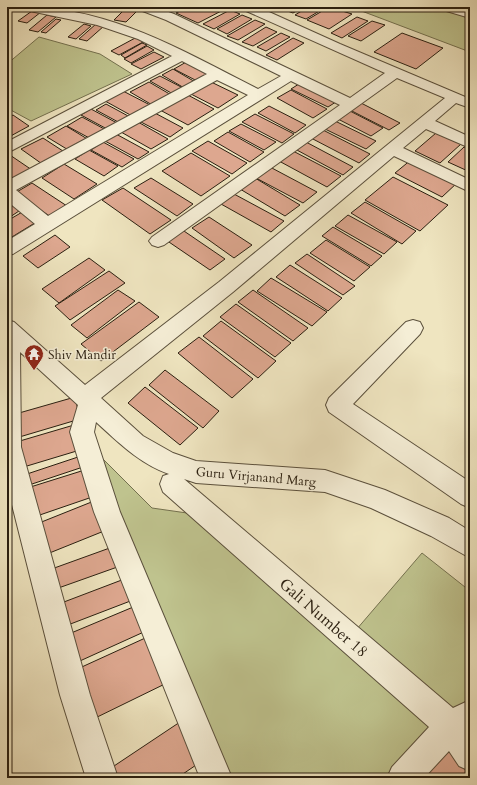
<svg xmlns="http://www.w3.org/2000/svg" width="477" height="785" viewBox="0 0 477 785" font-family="Cardo,serif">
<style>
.green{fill:#bfc38e;stroke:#74714f}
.building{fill:#dda78f;stroke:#2a1f10}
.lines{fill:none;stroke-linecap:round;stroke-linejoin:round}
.minor-casing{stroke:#5b503c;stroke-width:2}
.minor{fill:#f5eed6;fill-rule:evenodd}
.labels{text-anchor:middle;stroke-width:3;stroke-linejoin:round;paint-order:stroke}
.poi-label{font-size:13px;fill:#2a1f10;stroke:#f5eed6;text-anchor:start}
.street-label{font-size:13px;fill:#2a1f10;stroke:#f5eed6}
.near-street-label{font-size:16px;fill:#2a1f10;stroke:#f5eed6}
</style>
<rect width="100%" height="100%" fill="#efe5c0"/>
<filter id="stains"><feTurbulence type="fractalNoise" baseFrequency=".005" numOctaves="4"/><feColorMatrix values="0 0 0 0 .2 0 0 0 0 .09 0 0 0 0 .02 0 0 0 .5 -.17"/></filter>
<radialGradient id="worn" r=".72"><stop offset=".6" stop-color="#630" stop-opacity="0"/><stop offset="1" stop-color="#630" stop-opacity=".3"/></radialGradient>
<g class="green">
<path d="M351 7H443L470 15V52Z"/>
<path d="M39 37 100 54 132 74 31 121 7 108V64Z"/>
<path d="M90 446 152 508 215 517 350 637 422 553 470 591V715L393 778H219Z"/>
</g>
<g class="building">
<path d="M127 7 140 8 126 22 114 20Z"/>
<path d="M189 7H223L227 8 198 23 176 13Z"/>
<path d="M285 7H304L293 13 282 9Z"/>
<path d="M308 7H326L306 19 295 15Z"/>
<path d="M329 7 352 14 329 29 307 20Z"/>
<path d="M230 10 240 14 214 29 203 24Z"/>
<path d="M32 11 41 12 27 23 18 21Z"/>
<path d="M47 15 56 17 38 32 29 30Z"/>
<path d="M242 15 252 19 227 34 217 29Z"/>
<path d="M357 17 368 21 342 38 331 33Z"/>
<path d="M56 19 61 20 46 33 41 32Z"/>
<path d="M255 20 265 24 238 40 227 36Z"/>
<path d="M372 21 385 25 361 41 348 36Z"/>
<path d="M84 24 91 26 76 39 68 37Z"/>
<path d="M96 24 104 26 87 41 79 39Z"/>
<path d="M266 27 277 32 253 46 242 42Z"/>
<path d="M281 33 290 37 266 51 257 47Z"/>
<path d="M402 33 443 48 416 69 374 52Z"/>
<path d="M137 37 145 41 119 55 111 51Z"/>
<path d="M293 38 304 43 277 60 266 55Z"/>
<path d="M142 43 147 45 125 58 121 55Z"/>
<path d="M147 46 154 50 131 63 124 59Z"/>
<path d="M154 52 164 57 141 69 131 64Z"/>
<path d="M188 61 214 73 199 82 174 69Z"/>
<path d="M173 69 197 83 186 89 162 75Z"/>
<path d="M160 76 183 88 173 94 150 81Z"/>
<path d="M209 81 238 95 218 108 189 93Z"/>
<path d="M149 82 173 96 154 106 130 92Z"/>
<path d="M302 82 339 100 328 107 291 89Z"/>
<path d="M291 90 327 109 313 118 277 98Z"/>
<path d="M123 91 152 106 134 117 105 101Z"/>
<path d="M186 94 214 109 188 125 160 110Z"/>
<path d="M361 103 400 123 389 130 350 110Z"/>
<path d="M106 104 130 117 120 123 96 110Z"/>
<path d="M269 106 306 125 295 133 258 113Z"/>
<path d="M91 109 117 123 107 129 81 115Z"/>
<path d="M348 110 383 128 371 136 336 118Z"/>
<path d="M153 112 183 128 170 137 139 121Z"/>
<path d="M255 114 294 134 282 143 242 122Z"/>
<path d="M13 115 29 126 7 138V118Z"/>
<path d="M82 117 108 131 93 140 67 126Z"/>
<path d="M333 120 376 141 366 149 323 128Z"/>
<path d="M138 122 168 139 151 149 121 132Z"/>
<path d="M241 124 276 142 264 150 229 131Z"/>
<path d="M66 126 89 140 70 151 47 137Z"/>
<path d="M323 130 370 154 359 163 311 138Z"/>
<path d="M228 132 264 152 250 162 214 141Z"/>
<path d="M436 133 461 144 440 163 415 151Z"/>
<path d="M116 134 149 152 138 159 105 141Z"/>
<path d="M43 138 66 153 45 166 21 149Z"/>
<path d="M208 141 247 163 232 174 192 151Z"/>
<path d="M103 142 134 159 122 167 91 150Z"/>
<path d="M306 142 353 167 343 175 295 149Z"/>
<path d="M464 147 470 149V172L448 162Z"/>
<path d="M89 150 118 166 104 176 75 159Z"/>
<path d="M293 151 341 176 327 187 279 161Z"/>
<path d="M7 153 32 170 7 182Z"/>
<path d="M191 153 230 176 201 196 162 171Z"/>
<path d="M412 159 458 182 442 197 395 173Z"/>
<path d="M64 164 97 184 74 199 42 178Z"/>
<path d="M270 167 317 192 303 203 256 178Z"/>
<path d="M393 177 448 205 420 231 365 200Z"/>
<path d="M151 178 193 204 177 216 134 188Z"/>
<path d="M255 178 300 205 285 216 240 189Z"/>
<path d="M32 183 67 206 51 217 15 193Z"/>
<path d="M123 188 171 220 150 234 102 200Z"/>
<path d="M234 194 284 221 271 232 221 204Z"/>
<path d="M10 201 22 209 7 219V202Z"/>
<path d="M365 202 416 231 402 244 351 213Z"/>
<path d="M24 211 38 221 7 240V221Z"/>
<path d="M348 215 397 242 384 254 335 226Z"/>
<path d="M209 217 252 245 234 258 192 228Z"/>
<path d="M333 227 382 256 371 266 322 236Z"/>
<path d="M181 229 225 259 210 270 166 240Z"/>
<path d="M55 235 70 247 38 268 23 256Z"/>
<path d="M326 240 370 267 354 281 310 253Z"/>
<path d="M307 254 355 286 343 295 295 263Z"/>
<path d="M89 258 105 270 59 303 42 289Z"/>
<path d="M290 265 342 298 328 311 276 277Z"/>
<path d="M109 271 125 283 70 320 55 306Z"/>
<path d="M271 278 327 312 312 326 257 291Z"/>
<path d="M118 290 135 301 87 338 71 325Z"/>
<path d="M253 290 308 328 293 341 238 302Z"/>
<path d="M139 302 159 317 101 361 81 344Z"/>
<path d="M236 304 291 343 275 357 220 317Z"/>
<path d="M221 321 276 361 258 378 203 336Z"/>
<path d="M199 337 253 379 232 398 178 353Z"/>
<path d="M165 370 219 411 203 428 149 385Z"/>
<path d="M145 387 198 428 180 445 128 403Z"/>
<path d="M75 397 80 419 16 438 12 415Z"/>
<path d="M74 425 80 450 17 469 13 443Z"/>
<path d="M84 455 86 466 26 486 24 475Z"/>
<path d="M91 468 98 495 31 518 24 489Z"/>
<path d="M99 499 109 529 42 556 34 525Z"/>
<path d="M118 545 123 565 50 591 46 571Z"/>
<path d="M127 578 133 600 60 628 56 605Z"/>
<path d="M138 605 146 631 71 665 64 636Z"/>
<path d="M154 634 173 680 87 722 73 671Z"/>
<path d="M183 720 202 761 177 778H107L105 772Z"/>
<path d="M449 740 470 770V778H420Z"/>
</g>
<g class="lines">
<defs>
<g id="minor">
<path d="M24 7C110 7 183 51 258 89L281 76 166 20 140 10 138 7H155L174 14 350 98 385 73 244 10 242 7H258L340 44 470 99V108L456 103 435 121 470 137V148L426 129 403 148 470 180V192L394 156 233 292 101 398 143 436 173 453 196 461 325 470 385 490 449 518 470 531V558L431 536 371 508 325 492 196 483 184 479 453 708 470 700V771L459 766 449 751 424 778H387L392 767 429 727 163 492 160 484 163 476 169 474C140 464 118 442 96 422L94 432 120 512 232 778H200L94 512 70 432 78 405 20 352 21 447 90 695 118 778H86L60 695 7 485V320L14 322 85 385 219 282 445 98 397 78 164 245 158 247 152 245 149 241 152 237 340 105 291 81 13 254 7 255V241L35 224 7 201V181L207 74 182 61 7 153V142L172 56 138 39 97 25 30 11ZM217 80 248 95 48 216 16 190Z"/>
<path d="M441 7H460L470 10V18L443 10Z"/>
<path d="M413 320 420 322 423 328 420 334 353 404 470 482V508L461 504 329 412 326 405 329 398 406 322Z"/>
</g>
</defs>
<use href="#minor" class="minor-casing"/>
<use href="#minor" class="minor"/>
</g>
<defs>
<symbol id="temple-pin" viewBox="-11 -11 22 30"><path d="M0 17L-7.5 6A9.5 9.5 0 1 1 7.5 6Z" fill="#8f2418" stroke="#f5eed6"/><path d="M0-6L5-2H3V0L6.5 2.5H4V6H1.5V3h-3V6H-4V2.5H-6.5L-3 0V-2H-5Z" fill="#fff"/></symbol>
</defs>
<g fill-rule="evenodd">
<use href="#temple-pin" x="23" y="343" width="22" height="30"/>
</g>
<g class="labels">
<g class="poi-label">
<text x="48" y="359">Shiv Mandir</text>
</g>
<g class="street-label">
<text transform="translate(256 476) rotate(5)" y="5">Guru Virjanand Marg</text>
</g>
<g class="near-street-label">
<text transform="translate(324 617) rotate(41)" y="6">Gali Number 18</text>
</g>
</g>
<rect width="477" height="785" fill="none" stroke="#efe5c0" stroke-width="24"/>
<rect x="8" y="8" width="461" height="769" fill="none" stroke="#2a1f10" stroke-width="2"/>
<rect x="12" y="12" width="453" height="761" fill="none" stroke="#2a1f10"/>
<rect width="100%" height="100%" filter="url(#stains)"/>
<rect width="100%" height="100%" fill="url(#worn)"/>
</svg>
